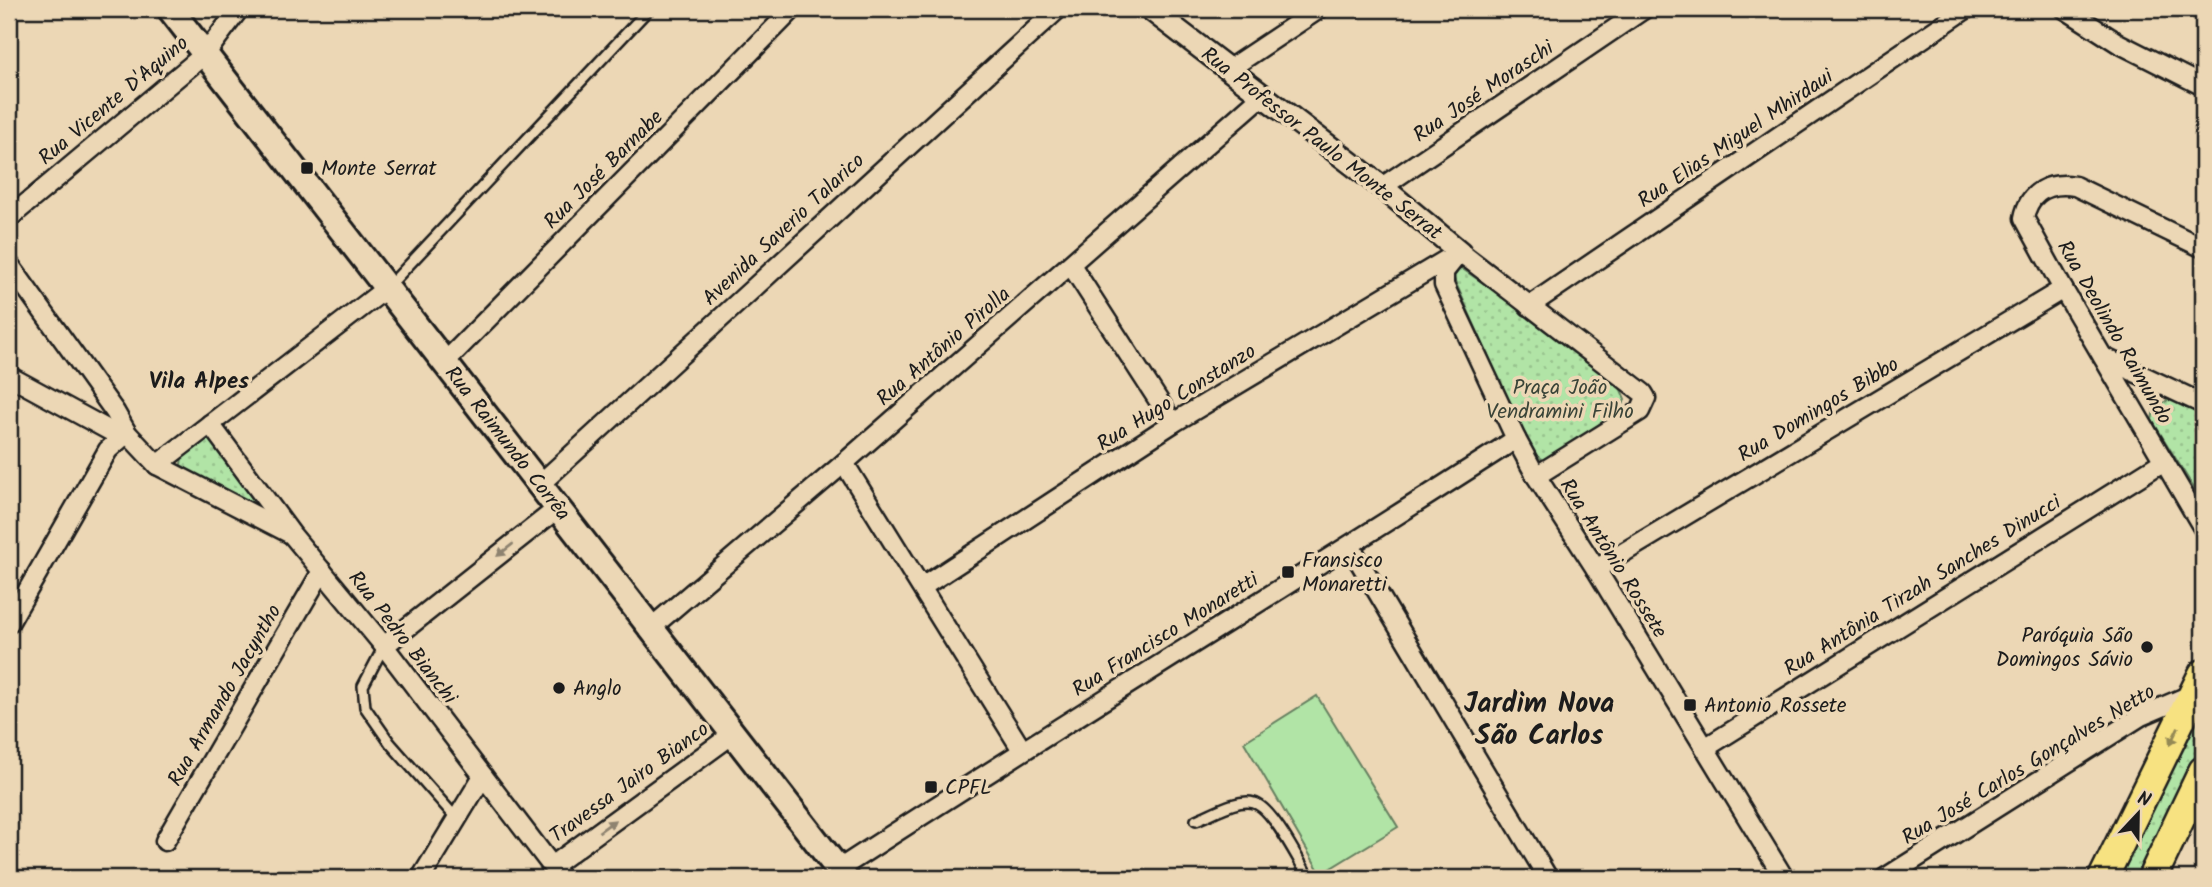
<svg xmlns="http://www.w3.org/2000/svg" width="2212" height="887" viewBox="0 0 2212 887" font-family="Kalam,sans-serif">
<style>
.park{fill:url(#park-dots);stroke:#668061;stroke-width:2}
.pitch{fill:#b1e4a6;stroke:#668061;stroke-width:2}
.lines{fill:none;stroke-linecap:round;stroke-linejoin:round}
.service-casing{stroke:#1c1c1c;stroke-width:14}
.minor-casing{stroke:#1c1c1c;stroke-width:23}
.tertiary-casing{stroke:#1c1c1c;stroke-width:26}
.secondary-casing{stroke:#1c1c1c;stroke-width:30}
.primary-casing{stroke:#1c1c1c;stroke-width:33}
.service{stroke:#ecd7b5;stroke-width:9}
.minor{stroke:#ecd7b5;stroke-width:18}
.tertiary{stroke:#ecd7b5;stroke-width:21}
.secondary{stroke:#ecd7b5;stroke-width:24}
.primary{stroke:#f7e281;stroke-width:28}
.oneway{fill:#8e8370}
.oneway2{fill:#948954}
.poi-dot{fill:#1c1c1c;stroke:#ecd7b5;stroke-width:2.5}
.labels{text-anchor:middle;stroke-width:7;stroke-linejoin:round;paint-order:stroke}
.street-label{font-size:21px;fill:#1c1c1c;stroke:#ecd7b5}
.poi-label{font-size:21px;fill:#1c1c1c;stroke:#ecd7b5;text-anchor:start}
.park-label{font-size:21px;fill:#3a4438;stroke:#ecd7b5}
.neighbourhood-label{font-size:23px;font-weight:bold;fill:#1c1c1c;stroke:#ecd7b5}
.district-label{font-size:28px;font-weight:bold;fill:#1c1c1c;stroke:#ecd7b5}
</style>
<defs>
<pattern id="park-dots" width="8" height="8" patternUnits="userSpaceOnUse" patternTransform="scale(1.75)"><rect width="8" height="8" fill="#b1e4a6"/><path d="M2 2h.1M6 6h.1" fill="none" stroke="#98c38e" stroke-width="1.8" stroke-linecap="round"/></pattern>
</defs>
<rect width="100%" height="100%" fill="#ecd7b5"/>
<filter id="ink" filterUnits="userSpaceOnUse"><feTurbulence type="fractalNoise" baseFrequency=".0143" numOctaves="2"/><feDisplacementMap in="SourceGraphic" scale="14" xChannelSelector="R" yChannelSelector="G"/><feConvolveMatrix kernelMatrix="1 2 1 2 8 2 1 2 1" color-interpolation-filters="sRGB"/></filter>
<g filter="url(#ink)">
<g class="park">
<path d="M1461 268 1508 300 1619 385 1625 399 1620 415 1545 461 1535 455 1529 447 1454 279V273Z"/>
<path d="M2168 400 2177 401 2203 413V503L2152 420 2154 409Z"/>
<path d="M205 438 212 441 253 499 251 506 245 507 181 465 182 457Z"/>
<path d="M2197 717 2203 719V743L2137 878H2114Z"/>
</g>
<path class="pitch" d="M1317 696 1398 827 1321 874 1244 742Z"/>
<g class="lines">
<defs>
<g id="service">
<path d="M389 286 649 9"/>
<path d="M384 646 363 686 365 707 390 743 457 819"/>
<path d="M1196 820C1212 814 1237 798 1254 803 1272 807 1299 861 1309 878"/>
</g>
<g id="minor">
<path d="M2065 9 2118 43 2203 86"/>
<path d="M1229 69 1319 9"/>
<path d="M1382 187 1644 9"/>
<path d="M9 218 206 53 239 9"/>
<path d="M2203 248 2075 186C2049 182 2029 191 2024 218L2063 289 2203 528"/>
<path d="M1460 252 1444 272V285L1516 439 1536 476 1596 569 1784 878"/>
<path d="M1460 252 1643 393 1646 398 1640 411 1536 476"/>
<path d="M9 264 115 412 127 433 108 450 9 623"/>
<path d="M1071 265 1173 423"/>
<path d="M1529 306 1966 9"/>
<path d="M2103 357 2203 404"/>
<path d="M445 362 793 9"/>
<path d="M9 376 112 432 127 433 157 465 289 533"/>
<path d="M210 424 293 536 384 646 561 878"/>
<path d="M844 463 1022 750"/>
<path d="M157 465 388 287"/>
<path d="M540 484 1058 9"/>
<path d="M1350 546 1548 878"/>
<path d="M1596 569 2063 289"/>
<path d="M922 587 1173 423 1454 255"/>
<path d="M652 627 844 463 1262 96"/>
<path d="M384 646 558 508"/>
<path d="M1705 748 2164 461"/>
<path d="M165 841 322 571"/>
<path d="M552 866 733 734"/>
<path d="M839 869C1063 723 1291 584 1516 439"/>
<path d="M421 878 483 776"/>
<path d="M1885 878 2141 716 2195 693"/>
</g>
<path id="tertiary" d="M1150 9 1382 187 1460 252"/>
<path id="secondary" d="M170 9 845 878"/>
<g id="primary">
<path d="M2103 878 2203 674"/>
<path d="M2152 878 2203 771"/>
</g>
</defs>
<use href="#service" class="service-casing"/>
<use href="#minor" class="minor-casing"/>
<use href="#tertiary" class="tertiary-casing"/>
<use href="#secondary" class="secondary-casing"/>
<use href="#primary" class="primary-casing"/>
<use href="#service" class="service"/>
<use href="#minor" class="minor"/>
<use href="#tertiary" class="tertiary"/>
<use href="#secondary" class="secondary"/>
<use href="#primary" class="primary"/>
</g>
<defs><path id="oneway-solid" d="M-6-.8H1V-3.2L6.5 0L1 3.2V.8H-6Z" transform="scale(1.75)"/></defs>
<g class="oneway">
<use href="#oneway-solid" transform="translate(505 550) rotate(142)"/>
<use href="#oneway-solid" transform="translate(607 826) rotate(-36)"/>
</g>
<use class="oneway2" href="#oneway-solid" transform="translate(2174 736) rotate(116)"/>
</g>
<g class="poi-dot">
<rect x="300" y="161" width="14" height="14" rx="3.5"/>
<rect x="1281" y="565" width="14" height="14" rx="3.5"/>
<circle cx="2147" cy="647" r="7"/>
<circle cx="559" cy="688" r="7"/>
<rect x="1683" y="698" width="14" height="14" rx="3.5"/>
<rect x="924" y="780" width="14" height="14" rx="3.5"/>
</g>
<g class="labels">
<g class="street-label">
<text transform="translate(1483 91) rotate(-34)" y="7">Rua José Moraschi</text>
<text transform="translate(113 100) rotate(-40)" y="7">Rua Vicente D'Aquino</text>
<text transform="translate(1735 138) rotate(-34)" y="7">Rua Elias Miguel Mhirdaui</text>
<text transform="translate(1322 143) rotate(38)" y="7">Rua Professor Paulo Monte Serrat</text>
<text transform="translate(603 169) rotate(-45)" y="7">Rua José Barnabe</text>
<text transform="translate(783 229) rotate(-43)" y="7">Avenida Saverio Talarico</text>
<text transform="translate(2115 332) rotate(60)" y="7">Rua Deolindo Raimundo</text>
<text transform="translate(943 346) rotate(-41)" y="7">Rua Antônio Pirolla</text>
<text transform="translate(1176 397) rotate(-32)" y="7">Rua Hugo Constanzo</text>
<text transform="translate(1818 409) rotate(-31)" y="7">Rua Domingos Bibbo</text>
<text transform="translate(508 443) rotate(52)" y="7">Rua Raimundo Corrêa</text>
<text transform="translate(1614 558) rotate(58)" y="7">Rua Antônio Rossete</text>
<text transform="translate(1922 585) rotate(-32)" y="7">Rua Antônia Tirzah Sanches Dinucci</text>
<text transform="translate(1165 634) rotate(-32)" y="7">Rua Francisco Monaretti</text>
<text transform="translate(403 637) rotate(52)" y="7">Rua Pedro Bianchi</text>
<text transform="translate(224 695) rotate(-60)" y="7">Rua Armando Jacyntho</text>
<text transform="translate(2028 764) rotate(-31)" y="7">Rua José Carlos Gonçalves Netto</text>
<text transform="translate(629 782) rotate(-36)" y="7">Travessa Jairo Bianco</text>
</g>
<g class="poi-label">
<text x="321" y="175">Monte Serrat</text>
<text x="1302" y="567">Fransisco<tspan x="1302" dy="24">Monaretti</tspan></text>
<text x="2133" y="642" text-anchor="end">Paróquia São<tspan x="2133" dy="24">Domingos Sávio</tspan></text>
<text x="573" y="695">Anglo</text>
<text x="1704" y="712">Antonio Rossete</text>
<text x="945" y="794">CPFL</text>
</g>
<g class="park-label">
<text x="1560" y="394">Praça João<tspan x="1560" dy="24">Vendramini Filho</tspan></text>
</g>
<g class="neighbourhood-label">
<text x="199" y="388">Vila Alpes</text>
</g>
<g class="district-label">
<text x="1539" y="712">Jardim Nova<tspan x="1539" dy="32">São Carlos</tspan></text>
</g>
</g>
<rect width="2212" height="887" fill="none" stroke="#ecd7b5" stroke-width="35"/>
<rect x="18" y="18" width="2177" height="852" fill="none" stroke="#1c1c1c" stroke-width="2.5" filter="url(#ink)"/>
<g transform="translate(2138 814) rotate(22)" stroke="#ecd7b5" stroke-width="5" paint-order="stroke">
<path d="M0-5L12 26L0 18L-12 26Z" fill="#1c1c1c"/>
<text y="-10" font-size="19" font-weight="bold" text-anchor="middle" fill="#1c1c1c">N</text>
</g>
</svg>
